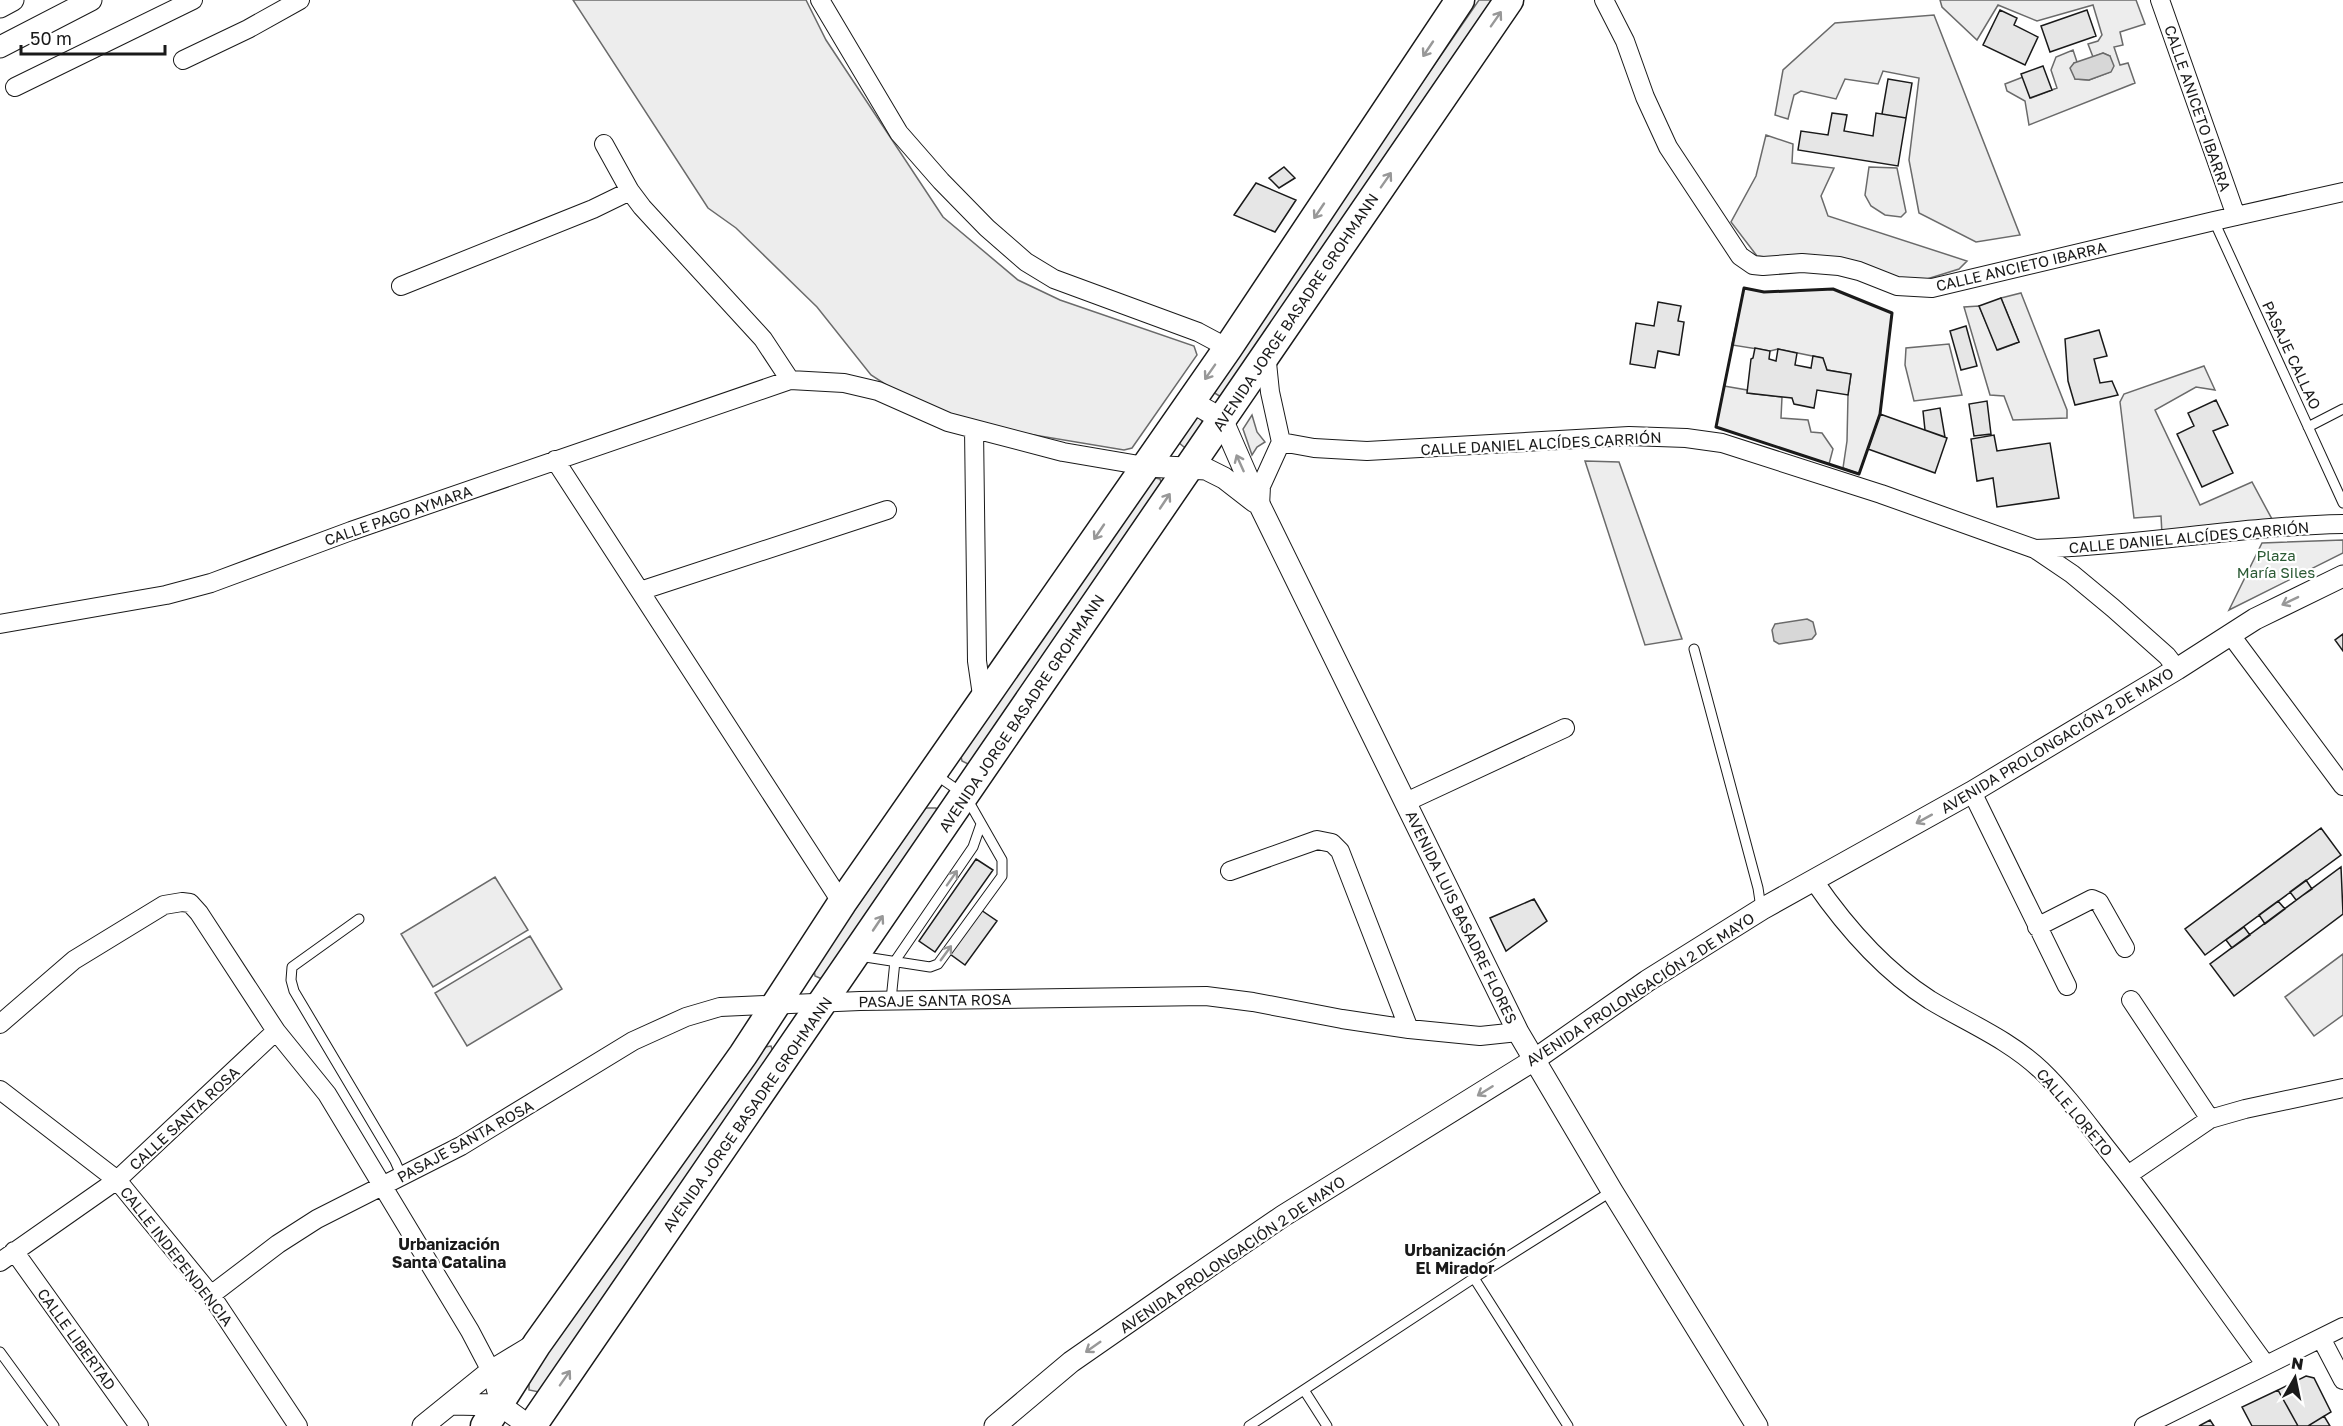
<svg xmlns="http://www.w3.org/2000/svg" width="2343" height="1426" font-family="'Golos Text',sans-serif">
<rect width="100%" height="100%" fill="#fff"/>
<!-- built -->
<path fill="#ededed" stroke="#6a6a6a" stroke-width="1.5" d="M 573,0 L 806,0 L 826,40 L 943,217 L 1018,280 L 1060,300 L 1194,346 L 1197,355 L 1132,448 L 1124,450 L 986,427 L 905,397 L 871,375 L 817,307 L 736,228 L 708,208 Z
M 1479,0 L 1498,0 L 1221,397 L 1213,392 L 1214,385 Z
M 1940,0 L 2136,0 L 2145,24 L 2120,32 L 2123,45 L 2114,47 L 2120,65 L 2128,63 L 2135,83 L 2029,125 L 2025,101 L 2007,91 L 2005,84 L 2023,77 L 2031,98 L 2057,88 L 2051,70 L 2056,57 L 2073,50 L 2077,62 L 2074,63 L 2075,79 L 2089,80 L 2110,72 L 2110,56 L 2103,53 L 2093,57 L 2088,44 L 2098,41 L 2102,35 L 2093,5 L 2037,21 L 1998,5 L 1977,40 L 1942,7 Z
M 1934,15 L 2020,235 L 1976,242 L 1919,213 L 1909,160 L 1919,78 L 1883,71 L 1878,84 L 1845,79 L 1836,99 L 1801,91 L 1794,95 L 1788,119 L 1775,115 L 1783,70 L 1835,23 Z
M 1766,135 L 1793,144 L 1792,163 L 1834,168 L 1821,196 L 1828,216 L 1967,261 L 1959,269 L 1911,284 L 1775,258 L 1757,256 L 1731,222 L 1756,176 Z
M 1869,167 L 1897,168 L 1906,212 L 1901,217 L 1885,215 L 1871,206 L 1865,195 Z
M 1744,288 L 1764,292 L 1833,289 L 1892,313 L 1880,414 L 1859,474 L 1843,468 L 1847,441 L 1848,395 L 1851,374 L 1827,370 L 1822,358 L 1778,349 L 1770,351 L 1732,345 Z
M 2021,293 L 2067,410 L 2067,418 L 2013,420 L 2004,396 L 1990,395 L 1964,307 L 1979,306 L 1998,350 L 2019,342 L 2001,298 Z
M 1949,344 L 1962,395 L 1914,401 L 1905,365 L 1906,348 Z
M 2204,366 L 2215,390 L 2196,387 L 2155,410 L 2200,505 L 2252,482 L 2273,521 L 2162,534 L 2161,516 L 2134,518 L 2120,402 L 2124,394 Z
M 1724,386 L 1747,390 L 1748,393 L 1782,397 L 1781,418 L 1808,420 L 1811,432 L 1822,433 L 1833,449 L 1829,464 L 1716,427 Z
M 1252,415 L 1257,432 L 1265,442 L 1257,447 L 1252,455 L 1243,429 Z
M 1198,417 L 1202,421 L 1202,430 L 1192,447 L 1184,447 L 1178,442 L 1189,418 Z
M 1585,461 L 1619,462 L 1682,639 L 1645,645 Z
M 1151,477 L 1160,479 L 1163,488 L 978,760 L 968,764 L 962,761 L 960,752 Z
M 2343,540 L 2343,553 L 2229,610 L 2262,543 Z
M 925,808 L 936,808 L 939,817 L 822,979 L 815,976 L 814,969 Z
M 495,877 L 528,930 L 433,987 L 401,934 Z
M 530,936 L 562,989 L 467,1046 L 435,993 Z
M 2343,954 L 2343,1015 L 2314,1036 L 2285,997 Z
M 771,1046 L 774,1055 L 539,1392 L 529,1390 L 529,1378 L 758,1048 Z"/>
<!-- water -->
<path fill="#d7d7d7" stroke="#6a6a6a" stroke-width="1.5" d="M 2103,53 L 2110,56 L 2114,66 L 2111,72 L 2089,80 L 2075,79 L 2070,68 L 2074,63 Z
M 1807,619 L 1813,622 L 1816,634 L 1812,639 L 1779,644 L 1774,641 L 1772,630 L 1775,624 Z"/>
<!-- building -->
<path fill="#e6e6e6" stroke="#1a1a1a" stroke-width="1.5" d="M 2000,10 L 2017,18 L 2014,25 L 2038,37 L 2025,65 L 1983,45 Z
M 2087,10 L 2096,36 L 2050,52 L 2041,26 Z
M 2043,66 L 2052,90 L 2030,98 L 2021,74 Z
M 1888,79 L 1912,83 L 1906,118 L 1882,114 Z
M 1832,113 L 1847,115 L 1844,131 L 1873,136 L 1876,113 L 1906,118 L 1898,166 L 1798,150 L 1801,131 L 1828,135 Z
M 1284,167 L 1295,178 L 1279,188 L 1269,178 Z
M 1256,183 L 1296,200 L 1275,232 L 1234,215 Z
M 2001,298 L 2019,342 L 1997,350 L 1979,306 Z
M 1658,302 L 1681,306 L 1678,321 L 1684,322 L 1679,355 L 1658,351 L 1655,368 L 1630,364 L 1636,323 L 1654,326 Z
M 1966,326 L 1977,366 L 1961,370 L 1950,331 Z
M 2099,330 L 2107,356 L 2094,359 L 2100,383 L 2112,381 L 2118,395 L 2075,405 L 2068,381 L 2065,339 Z
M 1755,348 L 1770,351 L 1769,359 L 1776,361 L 1778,349 L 1797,353 L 1795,365 L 1811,368 L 1813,356 L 1823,358 L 1827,370 L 1851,374 L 1848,395 L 1817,390 L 1814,408 L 1794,404 L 1792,398 L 1747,393 L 1751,359 L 1753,358 Z
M 2216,400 L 2228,425 L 2213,431 L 2233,473 L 2202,487 L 2177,434 L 2194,426 L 2188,413 Z
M 1987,401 L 1991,434 L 1974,436 L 1969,404 Z
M 1940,408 L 1945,437 L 1925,430 L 1923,411 Z
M 1880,414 L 1947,438 L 1935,473 L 1868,449 Z
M 1994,435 L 1997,451 L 2050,443 L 2059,498 L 1997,507 L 1993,478 L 1977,481 L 1971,439 Z
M 2343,634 L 2343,651 L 2335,640 Z
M 2321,828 L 2341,855 L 2205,955 L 2185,929 Z
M 976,859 L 993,870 L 935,952 L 919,941 Z
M 2341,867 L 2343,914 L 2234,996 L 2210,964 Z
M 2306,880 L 2312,889 L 2296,900 L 2290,892 Z
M 1534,899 L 1547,921 L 1506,951 L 1490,918 Z
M 2278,901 L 2285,909 L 2265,924 L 2259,915 Z
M 981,910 L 997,921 L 965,965 L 950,954 Z
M 2244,927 L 2250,935 L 2232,948 L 2226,940 Z
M 2306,1376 L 2314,1378 L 2331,1412 L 2308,1426 L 2298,1426 L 2278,1390 Z
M 2278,1390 L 2298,1426 L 2252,1426 L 2242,1407 Z
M 2324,1416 L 2330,1426 L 2308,1426 Z
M 2210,1420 L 2214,1426 L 2199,1426 Z"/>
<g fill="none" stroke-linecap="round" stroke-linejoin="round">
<defs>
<path id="service" d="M 2214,221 L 2343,503
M 2308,427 L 2343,409
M 1694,649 L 1758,888 L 1761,908
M 359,919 L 292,967 L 291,980 L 294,991 L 395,1161 L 402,1177
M 859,956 L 930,967 L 938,964 L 1002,876 L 1002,860 L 965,795 L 936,775
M 891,1000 L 895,961 L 973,847 L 981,824
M 1474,1278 L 1568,1426
M 0,1352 L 54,1426
M 1304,1390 L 1327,1426
M 1249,1426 L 1474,1278 L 1612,1191"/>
<path id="minor" d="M 820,0 L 899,133 L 941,181 L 987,228 L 1026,262 L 1054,279 L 1198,332 L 1228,348
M 1604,0 L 1625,41 L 1645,97 L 1668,147 L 1740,256 L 1753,265 L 1763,266 L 1802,263 L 1839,266 L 1859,271 L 1897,286 L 1932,288 L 2214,221 L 2343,192
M 2160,0 L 2236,216
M 183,60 L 248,29 L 300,0
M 15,87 L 193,0
M 604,144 L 630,191 L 642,207 L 763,339 L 790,380
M 401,286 L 593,209 L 630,191
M 974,429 L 977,661 L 983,702
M 1281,442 L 1314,448 L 1367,451 L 1629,436 L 1686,438 L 1722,443 L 1881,494 L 2035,549 L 2072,574 L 2113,608 L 2167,656 L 2177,669
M 555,460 L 842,903
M 1260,506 L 1261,486 L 1281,442 L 1270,392 L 1266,353
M 2035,549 C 2138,546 2240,526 2343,524
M 640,591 L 887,510
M 0,624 L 166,595 L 211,583 L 351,531 L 790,380 L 844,383 L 878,391 L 948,422 L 1063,452 L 1145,466
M 2230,634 L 2343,786
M 1972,792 L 2067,986
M 1406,802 L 1565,728
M 1230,871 L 1317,840 L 1332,843 L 1340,851 L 1409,1029
M 1814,881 C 1845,926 1883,970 1930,1000 C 1968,1023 2008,1039 2041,1070 C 2066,1094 2086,1122 2108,1150 C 2163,1219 2213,1293 2266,1365
M 2037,927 L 2092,899 L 2099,902 L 2125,948
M 2131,1000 L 2210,1119
M 0,1024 L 74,960 L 164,905 L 182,902 L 190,903 L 199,913 L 276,1031 L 327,1094 L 470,1331 L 491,1371 L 500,1405
M 0,1090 L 117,1180 L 211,1295 L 298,1426
M 2128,1175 L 2210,1119 L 2245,1109 L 2343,1088
M 14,1251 L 139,1426
M 0,1262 L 117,1180 L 276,1031
M 211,1295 L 278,1244 L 317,1219 L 461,1146 L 633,1041 L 686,1017 L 720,1007 L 860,1001 L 1206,996 L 1253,1002 L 1342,1019 L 1409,1029 L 1480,1036 L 1518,1032
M 2321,1338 L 2343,1380
M 2144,1426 L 2343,1327"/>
<path id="tertiary" d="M 0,7 L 13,0
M 0,47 L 91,0
M 1190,401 L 1222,419 L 1260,506 L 1518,1032 L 1612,1191 L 1757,1426
M 1145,466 L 1206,469 L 1224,478 L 1255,502
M 451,1404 L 500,1405 L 529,1426
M 423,1426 L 491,1371 L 534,1345
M 995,1426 L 1071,1362 L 1176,1289 L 1283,1216 L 1534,1060 L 1647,981 L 1762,909 L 1972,792 L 2177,669 L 2255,619 L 2343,576"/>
<path id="trunk" d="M 485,1426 L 537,1344 L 743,1055 L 842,903 L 1228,348 L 1460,0
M 532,1426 L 1509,0"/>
</defs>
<!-- service casing -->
<use href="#service" stroke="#1a1a1a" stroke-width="11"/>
<!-- minor casing -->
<use href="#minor" stroke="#1a1a1a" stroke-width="20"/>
<!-- tertiary casing -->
<use href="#tertiary" stroke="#1a1a1a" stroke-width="23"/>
<!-- trunk casing -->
<use href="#trunk" stroke="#1a1a1a" stroke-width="31"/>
<!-- service -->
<use href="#service" stroke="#fff" stroke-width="9"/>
<!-- minor -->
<use href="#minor" stroke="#fff" stroke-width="18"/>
<!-- tertiary -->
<use href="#tertiary" stroke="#fff" stroke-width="21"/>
<!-- trunk -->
<use href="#trunk" stroke="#fff" stroke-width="28"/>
<!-- wall -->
<path stroke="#1a1a1a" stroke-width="3" d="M 1744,288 L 1764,292 L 1833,289 L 1892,313 L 1880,414 L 1859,474 L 1716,427 Z"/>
</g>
<!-- one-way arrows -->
<defs><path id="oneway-shaft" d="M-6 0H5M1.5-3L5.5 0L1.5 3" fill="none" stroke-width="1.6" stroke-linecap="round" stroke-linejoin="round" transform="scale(1.5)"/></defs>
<g stroke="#989898">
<use href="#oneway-shaft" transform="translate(1496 19) rotate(-55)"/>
<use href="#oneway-shaft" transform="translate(1428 49) rotate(124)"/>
<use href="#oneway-shaft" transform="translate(1386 180) rotate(-55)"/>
<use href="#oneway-shaft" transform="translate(1319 211) rotate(124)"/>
<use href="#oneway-shaft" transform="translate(1210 372) rotate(125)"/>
<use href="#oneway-shaft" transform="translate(1240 463) rotate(-114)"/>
<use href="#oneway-shaft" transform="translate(1165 501) rotate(-56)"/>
<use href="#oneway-shaft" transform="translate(1099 532) rotate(124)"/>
<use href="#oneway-shaft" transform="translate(2290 601) rotate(154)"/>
<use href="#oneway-shaft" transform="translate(1924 819) rotate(151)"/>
<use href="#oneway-shaft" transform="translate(952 878) rotate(-55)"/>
<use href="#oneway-shaft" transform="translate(878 923) rotate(-56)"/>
<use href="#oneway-shaft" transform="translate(946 953) rotate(-54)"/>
<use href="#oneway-shaft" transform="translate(1485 1091) rotate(148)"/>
<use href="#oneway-shaft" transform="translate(1093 1347) rotate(145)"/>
<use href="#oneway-shaft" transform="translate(565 1378) rotate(-55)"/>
</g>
<g text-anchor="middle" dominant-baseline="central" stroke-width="4.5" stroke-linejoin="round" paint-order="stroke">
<!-- street labels -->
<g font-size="15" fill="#1a1a1a" stroke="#fff">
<text transform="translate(2198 108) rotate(71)">CALLE ANICETO IBARRA</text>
<text transform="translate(2021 266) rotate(-13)">CALLE ANCIETO IBARRA</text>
<text transform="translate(1295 312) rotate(-56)">AVENIDA JORGE BASADRE GROHMANN</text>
<text transform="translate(2292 355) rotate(65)">PASAJE CALLAO</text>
<text transform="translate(1541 443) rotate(-3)">CALLE DANIEL ALCÍDES CARRIÓN</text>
<text transform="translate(398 515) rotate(-19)">CALLE PAGO AYMARA</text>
<text transform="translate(2189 537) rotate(-5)">CALLE DANIEL ALCÍDES CARRIÓN</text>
<text transform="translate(1021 713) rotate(-56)">AVENIDA JORGE BASADRE GROHMANN</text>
<text transform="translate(2057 740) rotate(-31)">AVENIDA PROLONGACIÓN 2 DE MAYO</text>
<text transform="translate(1462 917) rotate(64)">AVENIDA LUIS BASADRE FLORES</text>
<text transform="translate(1640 989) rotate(-33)">AVENIDA PROLONGACIÓN 2 DE MAYO</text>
<text transform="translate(935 1000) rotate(-1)">PASAJE SANTA ROSA</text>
<text transform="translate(2075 1112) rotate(50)">CALLE LORETO</text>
<text transform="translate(747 1114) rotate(-55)">AVENIDA JORGE BASADRE GROHMANN</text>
<text transform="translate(184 1118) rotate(-43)">CALLE SANTA ROSA</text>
<text transform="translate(465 1141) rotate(-29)">PASAJE SANTA ROSA</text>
<text transform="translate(1232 1254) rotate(-34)">AVENIDA PROLONGACIÓN 2 DE MAYO</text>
<text transform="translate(177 1256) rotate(52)">CALLE INDEPENDENCIA</text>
<text transform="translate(77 1339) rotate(54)">CALLE LIBERTAD</text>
</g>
<!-- park labels -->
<g font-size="15" fill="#2b5a34" stroke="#fff">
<text x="2276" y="555">Plaza<tspan x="2276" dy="17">María Siles</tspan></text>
</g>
<!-- neighbourhood labels -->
<g font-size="16" font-weight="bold" fill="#1a1a1a" stroke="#fff">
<text x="449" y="1244">Urbanización<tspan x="449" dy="18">Santa Catalina</tspan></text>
<text x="1455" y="1250">Urbanización<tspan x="1455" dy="18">El Mirador</tspan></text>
</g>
</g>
<!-- north arrow -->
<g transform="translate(2295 1378) rotate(9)" stroke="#ffffff" stroke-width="4.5" paint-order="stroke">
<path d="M0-4.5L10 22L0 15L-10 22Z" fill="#1a1a1a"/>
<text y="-9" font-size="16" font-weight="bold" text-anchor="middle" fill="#1a1a1a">N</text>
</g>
<!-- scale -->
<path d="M21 45v9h144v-9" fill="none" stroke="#1a1a1a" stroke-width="3"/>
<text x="30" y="45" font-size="18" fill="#1a1a1a" stroke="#ffffff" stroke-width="4.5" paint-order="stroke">50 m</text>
</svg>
